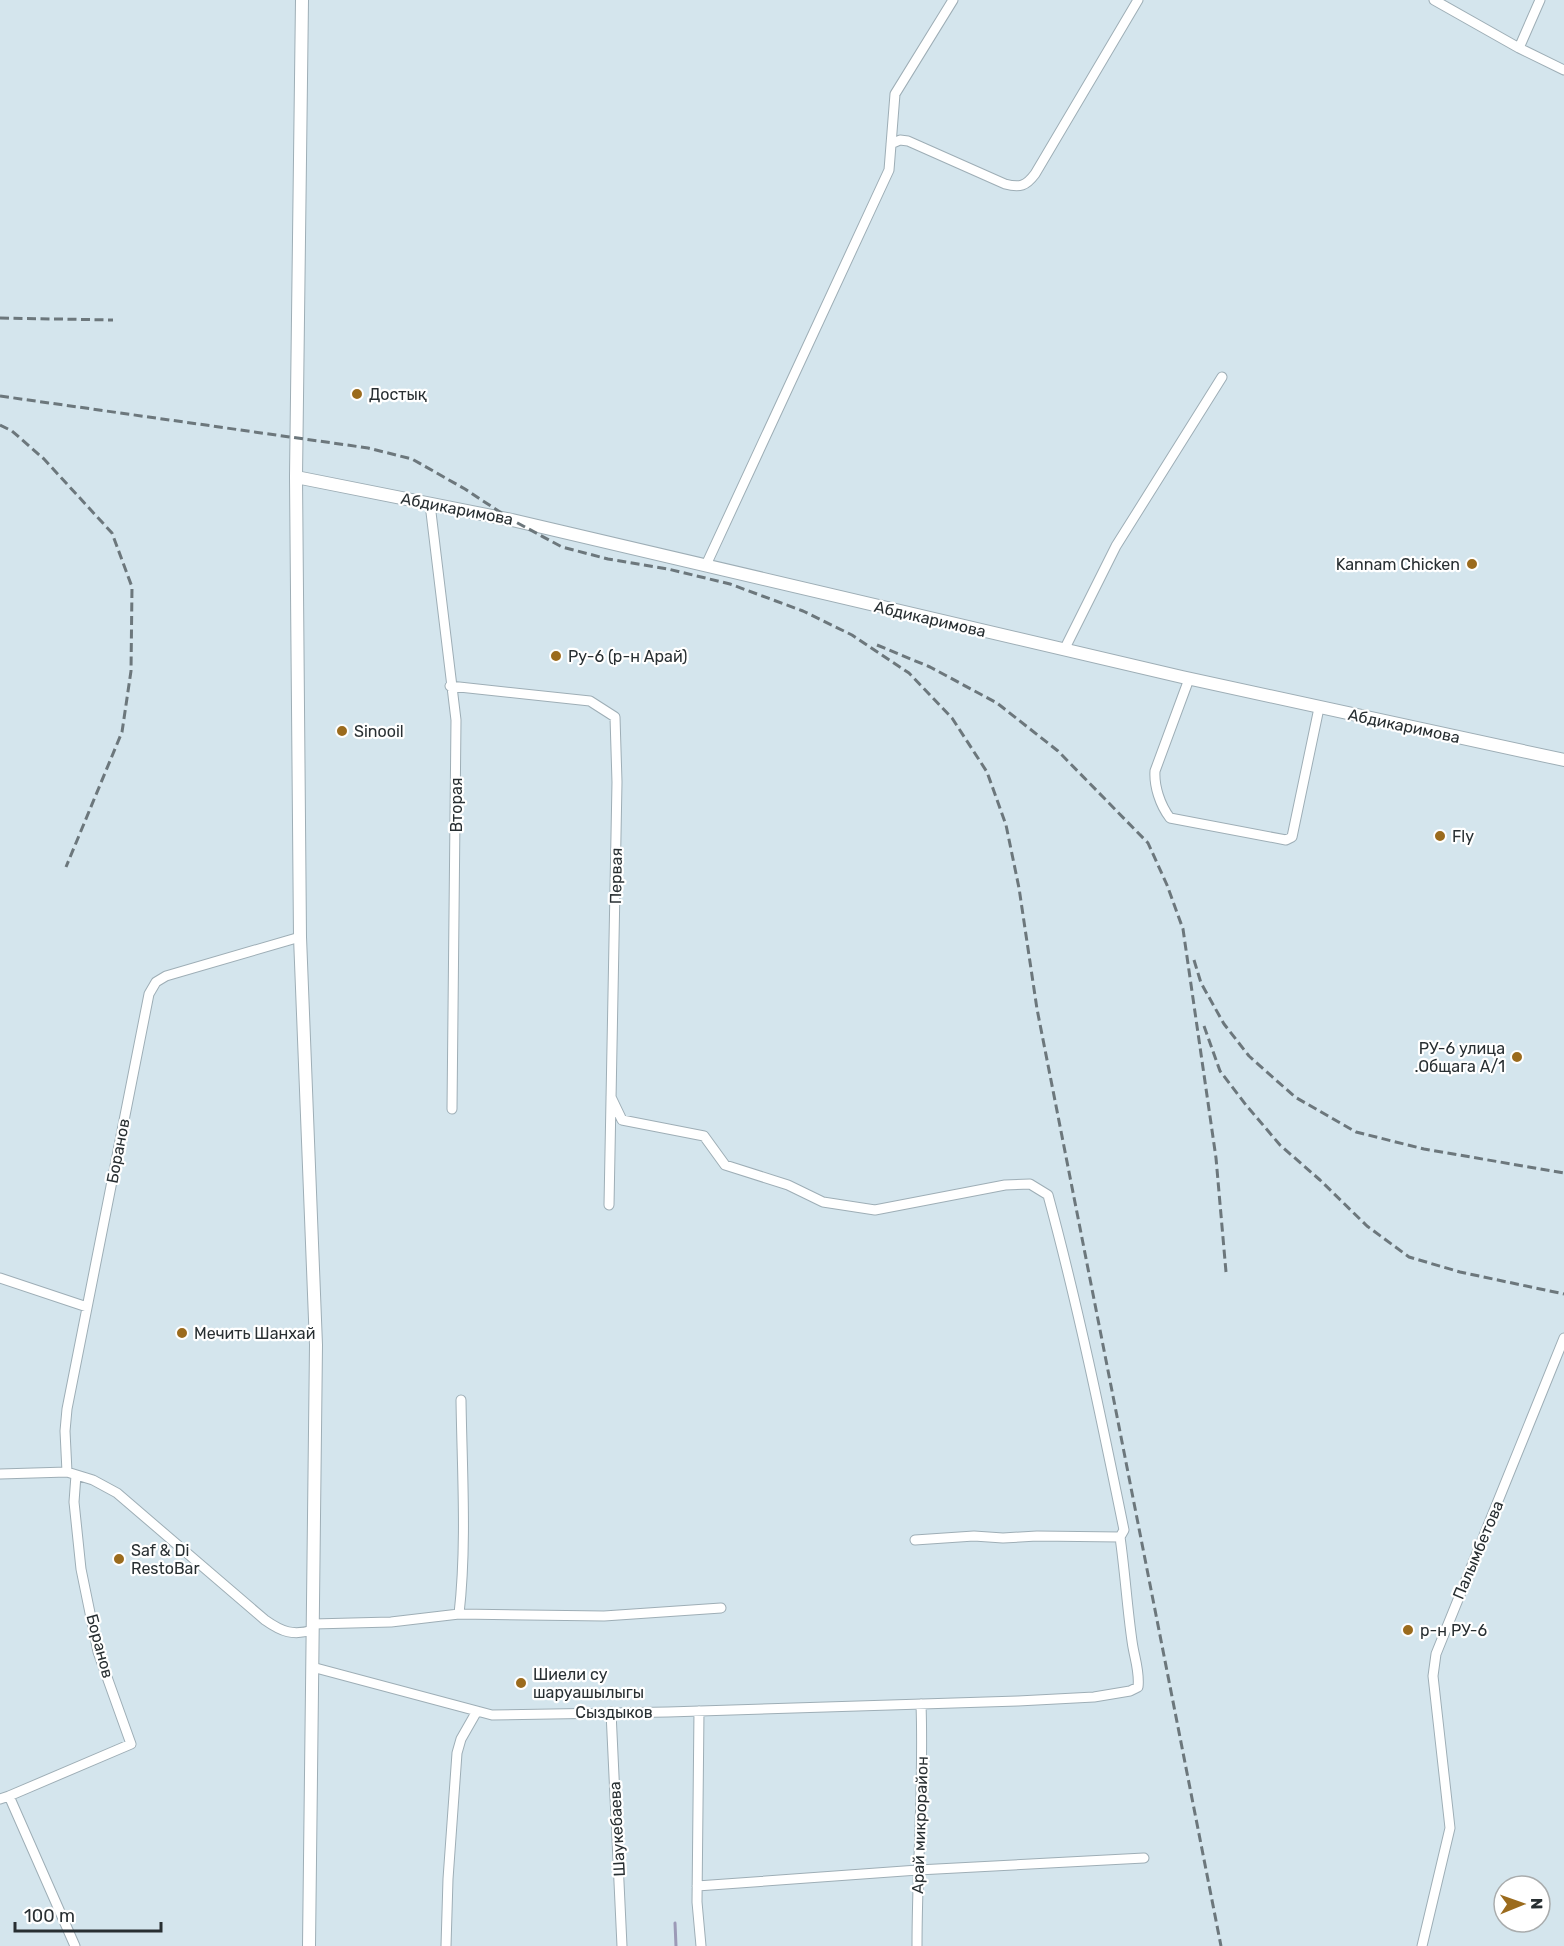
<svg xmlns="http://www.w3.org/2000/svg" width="1564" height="1946" font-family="Rubik,sans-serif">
<rect width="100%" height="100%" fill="#d4e5ed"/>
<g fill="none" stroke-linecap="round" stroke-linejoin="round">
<!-- stream -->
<path stroke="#9c9ab7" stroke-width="3" d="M 675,1923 L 676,1946"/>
<defs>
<path id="minor" d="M 1434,0 L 1519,48 L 1564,70
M 1519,48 L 1540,0
M 891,144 L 900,140 L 908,141 L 1005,184 C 1020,188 1026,186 1035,174 L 1138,0
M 430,504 L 456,720 L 452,1109
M 706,565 L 889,170 L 895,94 L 953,0
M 1064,650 L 1116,546 L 1222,377
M 1189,679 L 1155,771 C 1154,786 1160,805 1170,818 L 1286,840 L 1292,837 L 1319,708
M 450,686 L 590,701 L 615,717 L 617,782 L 609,1205
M 611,1097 L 622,1120 L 704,1136 L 725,1165 L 788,1185 L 823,1202 L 875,1210 L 1005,1185 L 1030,1184 L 1048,1195 C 1078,1306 1101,1417 1124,1530 L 1120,1537
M 0,1278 L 87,1307
M 67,1472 L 65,1431 L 67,1409 L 149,994 L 156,982 L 166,976 L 300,937
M 0,1474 L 67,1472 L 93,1480 L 117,1493 L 265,1620 C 282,1632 293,1636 313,1630
M 459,1614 L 604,1616 L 721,1608
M 313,1624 L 391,1622 L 459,1614 C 467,1544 462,1470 461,1400
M 312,1667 L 492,1715 L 668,1712 L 1018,1701 L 1094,1697 L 1130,1691 L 1138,1687 C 1140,1671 1134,1657 1132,1641 C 1127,1606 1125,1572 1120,1537 L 1037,1536 L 1003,1538 L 974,1536 L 915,1540
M 699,1711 L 697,1902 L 701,1946
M 611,1712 L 622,1946
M 9,1796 L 131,1744 L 98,1652 L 81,1569 L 74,1502 L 76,1475
M 0,1799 L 9,1796 L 75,1946
M 697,1886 L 918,1870 L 1144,1858
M 446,1946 L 448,1879 L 457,1753 L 461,1739 L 477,1711
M 917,1946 C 917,1865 924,1785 921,1704
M 1422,1946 L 1450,1828 L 1433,1676 L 1436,1654 L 1564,1338"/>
<path id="major" d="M 302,0 L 296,477 L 300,937 L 316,1345 L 309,1946
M 296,477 L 512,520 L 1182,677 L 1564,760"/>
</defs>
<!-- minor casing -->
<use href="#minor" stroke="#9eaeb6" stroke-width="11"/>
<!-- major casing -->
<use href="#major" stroke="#9eaeb6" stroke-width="14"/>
<!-- minor -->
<use href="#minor" stroke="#fff" stroke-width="9"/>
<!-- major -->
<use href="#major" stroke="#fff" stroke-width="12"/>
<!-- rail -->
<path stroke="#6c777c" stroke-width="3" stroke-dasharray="9 4.5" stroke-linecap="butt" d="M 0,318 L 113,320
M 0,396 L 368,448 L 412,459 L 465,489 L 512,520 L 562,547 L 608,559 L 668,569 L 730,584 L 803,611 L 852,635 L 909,673 L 952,718 L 987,772 L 1006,825 L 1019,888 L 1037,1009 L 1221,1946
M 0,425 L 12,431 L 44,459 L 112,533 L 132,587 L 131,671 L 122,732 L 66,867
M 877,645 L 930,667 L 997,703 L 1058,751 L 1148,843 L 1167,885 L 1183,929 L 1216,1158 L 1226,1272
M 1194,960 L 1201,983 L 1224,1024 L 1249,1056 L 1295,1097 L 1356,1132 L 1424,1149 L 1564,1173
M 1204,1026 L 1220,1071 L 1246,1105 L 1280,1145 L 1320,1180 L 1367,1226 L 1409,1257 L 1460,1272 L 1564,1294"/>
</g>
<!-- markers -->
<g fill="#9b6b1d" stroke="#fff" stroke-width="2">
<circle cx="357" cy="394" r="6"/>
<circle cx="1472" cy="564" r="6"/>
<circle cx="556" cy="656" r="6"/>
<circle cx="342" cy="731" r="6"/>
<circle cx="1440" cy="836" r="6"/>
<circle cx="1517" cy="1057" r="6"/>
<circle cx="182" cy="1333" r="6"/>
<circle cx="119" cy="1559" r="6"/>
<circle cx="1408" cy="1630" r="6"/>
<circle cx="521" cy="1683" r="6"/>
</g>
<g text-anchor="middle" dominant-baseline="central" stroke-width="4.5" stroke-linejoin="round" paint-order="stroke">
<!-- poi labels -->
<g font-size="16" fill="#282f32" stroke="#fff" text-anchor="start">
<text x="369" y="394">Достық</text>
<text x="1460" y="564" text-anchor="end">Kannam Chicken</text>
<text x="568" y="656">Ру-6 (р-н Арай)</text>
<text x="354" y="731">Sinooil</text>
<text x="1452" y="836">Fly</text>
<text x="1505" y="1048" text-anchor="end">РУ-6 улица<tspan x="1505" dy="18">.Общага А/1</tspan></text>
<text x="194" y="1333">Мечить Шанхай</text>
<text x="131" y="1550">Saf &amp; Di<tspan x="131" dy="18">RestoBar</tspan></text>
<text x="1420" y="1630">р-н РУ-6</text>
<text x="533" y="1674">Шиели су<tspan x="533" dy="18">шаруашылыгы</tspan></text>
</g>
<!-- street labels -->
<g font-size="16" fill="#282f32" stroke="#fff">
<text transform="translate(457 509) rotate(11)">Абдикаримова</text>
<text transform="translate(930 619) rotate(13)">Абдикаримова</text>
<text transform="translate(1404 726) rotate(12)">Абдикаримова</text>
<text transform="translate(456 805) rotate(-90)">Вторая</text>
<text transform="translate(616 876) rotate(-89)">Первая</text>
<text transform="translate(118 1151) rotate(-79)">Боранов</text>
<text transform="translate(1478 1550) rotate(-67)">Палымбетова</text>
<text transform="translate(100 1646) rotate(75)">Боранов</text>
<text x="614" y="1712">Сыздыков</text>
<text transform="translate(920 1825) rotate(-88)">Арай микрорайон</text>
<text transform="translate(617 1829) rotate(-93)">Шаукебаева</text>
</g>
</g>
<!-- north arrow -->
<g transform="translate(1522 1904) rotate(89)"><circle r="28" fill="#ffffff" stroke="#a9acad" stroke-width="1.5"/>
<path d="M0-4.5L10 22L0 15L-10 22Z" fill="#9b6b1d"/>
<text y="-9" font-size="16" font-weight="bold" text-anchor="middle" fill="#282f32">N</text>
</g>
<!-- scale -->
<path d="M15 1922v9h146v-9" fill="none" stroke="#282f32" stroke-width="3"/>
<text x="24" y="1922" font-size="18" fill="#282f32" stroke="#ffffff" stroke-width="4.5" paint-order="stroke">100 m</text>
</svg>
